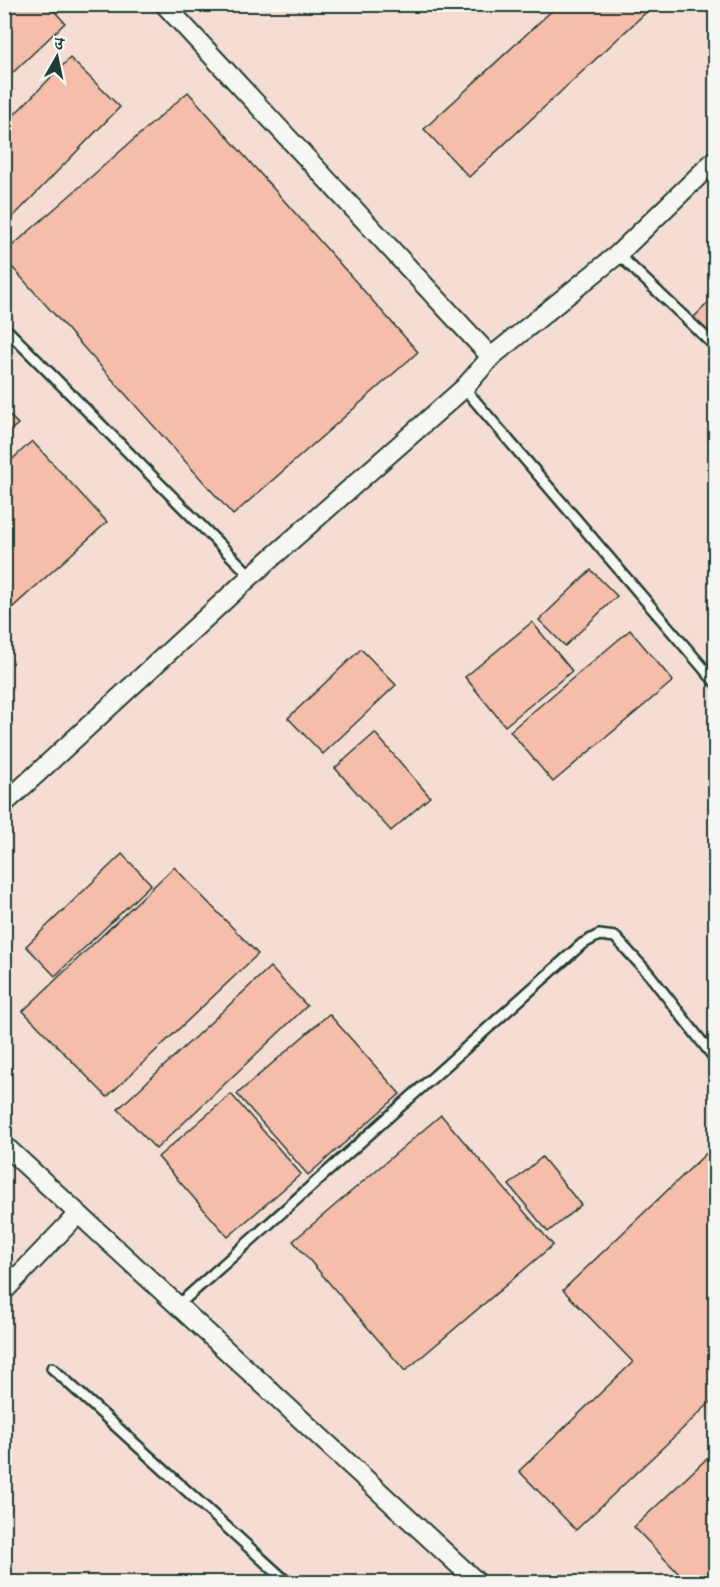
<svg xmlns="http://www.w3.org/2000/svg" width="720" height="1587" font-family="Dekko,'Playpen Sans Deva',sans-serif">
<rect width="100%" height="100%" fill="#f6ebe4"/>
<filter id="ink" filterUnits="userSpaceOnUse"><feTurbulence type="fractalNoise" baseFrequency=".0167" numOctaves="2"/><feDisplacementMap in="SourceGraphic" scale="12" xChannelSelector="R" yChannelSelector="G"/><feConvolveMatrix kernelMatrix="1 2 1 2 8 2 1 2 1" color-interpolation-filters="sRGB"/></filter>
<g filter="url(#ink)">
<!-- built -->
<path fill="#f6ddd3" d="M 5,5 L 715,5 L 715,1582 L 5,1582 Z"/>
<!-- building -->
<path fill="#f5bdaa" stroke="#1f3d34" stroke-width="1.5" d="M 4,4 L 48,4 L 65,23 L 4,81 Z
M 559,4 L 655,4 L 469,177 L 424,129 Z
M 70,58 L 120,107 L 9,221 L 4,216 L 4,125 Z
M 188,92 L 418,352 L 233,515 L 4,258 L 4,253 Z
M 716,295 L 716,341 L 691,320 Z
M 4,410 L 18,424 L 4,436 Z
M 32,441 L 107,522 L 4,615 L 4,467 Z
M 591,570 L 617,596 L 565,646 L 539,620 Z
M 532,622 L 572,671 L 505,726 L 465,677 Z
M 630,630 L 673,681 L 553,782 L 510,731 Z
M 361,649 L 396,685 L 323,754 L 288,718 Z
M 375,733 L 430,797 L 391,831 L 335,768 Z
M 122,854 L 151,884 L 55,976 L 26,946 Z
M 174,867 L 258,954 L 107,1097 L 23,1011 Z
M 270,967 L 307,1006 L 156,1149 L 118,1109 Z
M 329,1014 L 400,1094 L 308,1175 L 237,1094 Z
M 231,1094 L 301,1174 L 228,1237 L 158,1157 Z
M 441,1115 L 553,1245 L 405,1371 L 293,1241 Z
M 716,1144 L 716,1397 L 576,1530 L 519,1471 L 633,1362 L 563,1290 Z
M 542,1157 L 581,1205 L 548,1232 L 509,1185 Z
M 716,1450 L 716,1582 L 677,1582 L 682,1577 L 634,1527 Z"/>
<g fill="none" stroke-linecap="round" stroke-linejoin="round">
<defs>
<path id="service" d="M 618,254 L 716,347
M 4,327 L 251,576
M 464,388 L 716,683
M 177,1306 L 582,944 L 599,935 L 615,937 L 649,974 L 716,1060
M 52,1368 L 287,1582"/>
<path id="minor" d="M 164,4 L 491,357
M 4,804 L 251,576 L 464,388 L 491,357 L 618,254 L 716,159
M 4,1145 L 477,1582
M 4,1291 L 78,1214"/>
</defs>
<!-- service casing -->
<use href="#service" stroke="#1f3d34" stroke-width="14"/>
<!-- minor casing -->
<use href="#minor" stroke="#1f3d34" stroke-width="22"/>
<!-- service -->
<use href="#service" stroke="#f6f6f2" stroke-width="9"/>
<!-- minor -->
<use href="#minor" stroke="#f6f6f2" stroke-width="18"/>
</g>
</g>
<!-- margin -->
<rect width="720" height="1587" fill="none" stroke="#f6f6f2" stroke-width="24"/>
<rect x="12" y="12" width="696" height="1563" fill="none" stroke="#1f3d34" stroke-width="2" filter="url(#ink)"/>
<!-- north arrow -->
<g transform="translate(57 57) rotate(9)" stroke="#f6f6f2" stroke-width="4.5" paint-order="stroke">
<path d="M0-4.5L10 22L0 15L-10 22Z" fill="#1f3d34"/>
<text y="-9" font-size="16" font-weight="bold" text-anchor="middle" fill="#1f3d34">उ</text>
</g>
</svg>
